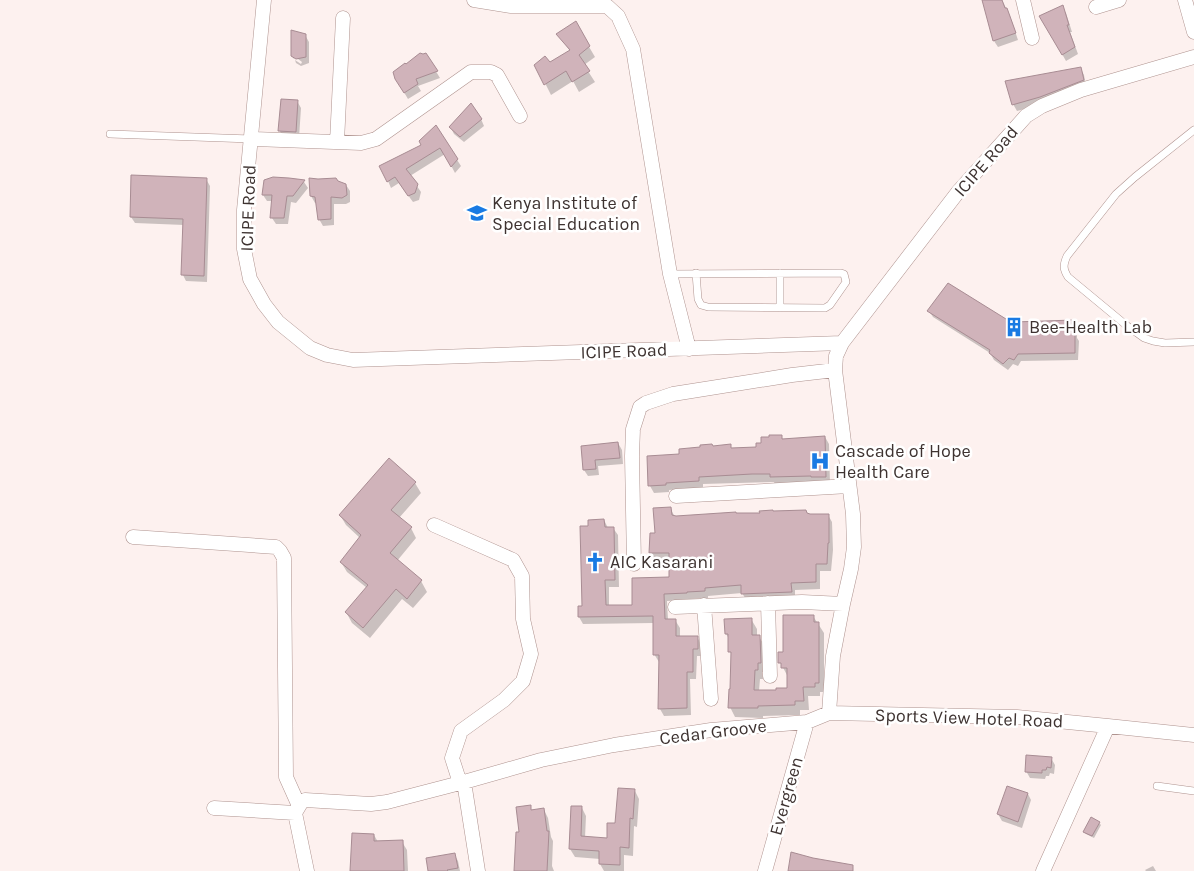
<svg xmlns="http://www.w3.org/2000/svg" width="1194" height="871" font-family="Karla,sans-serif">
<rect width="100%" height="100%" fill="#fdf1ef"/>
<!-- shadow -->
<path fill="#0003" d="M 983,0 L 1002,0 L 1010,16 L 1018,40 L 998,47 L 994,41 Z
M 1062,7 L 1066,13 L 1072,32 L 1070,32 L 1078,54 L 1066,61 L 1041,17 Z
M 575,23 L 595,57 L 584,65 L 595,82 L 579,92 L 573,81 L 551,95 L 536,65 L 550,64 L 570,51 L 558,34 Z
M 305,35 L 309,42 L 309,63 L 301,66 L 296,63 L 295,60 L 301,64 L 302,62 L 294,56 L 294,59 L 292,56 Z
M 426,55 L 440,78 L 418,86 L 421,91 L 408,99 L 396,79 Z
M 1081,69 L 1084,75 L 1086,87 L 1044,104 L 1017,111 L 1013,104 Z
M 297,101 L 301,108 L 299,138 L 283,138 L 280,131 Z
M 481,119 L 484,126 L 464,142 L 454,134 L 451,128 Z
M 436,127 L 461,166 L 455,173 L 445,154 L 410,176 L 421,192 L 419,200 L 413,202 L 399,183 L 391,188 L 388,181 L 422,146 Z
M 206,179 L 210,186 L 207,282 L 186,281 L 183,275 L 184,225 L 135,223 L 131,217 Z
M 288,179 L 304,182 L 308,188 L 296,203 L 291,202 L 288,224 L 276,224 L 272,218 L 273,201 L 267,201 L 263,195 Z
M 337,183 L 346,185 L 350,191 L 350,202 L 346,204 L 334,204 L 334,225 L 323,226 L 319,219 L 317,203 L 315,203 L 311,196 Z
M 929,311 L 1014,323 L 1073,321 L 1077,328 L 1077,338 L 1079,341 L 1078,360 L 1021,361 L 1018,366 L 1013,364 L 1008,370 L 994,360 L 990,353 L 933,317 Z
M 781,436 L 783,440 L 825,437 L 829,444 L 830,484 L 775,485 L 774,482 L 703,484 L 703,488 L 669,490 L 669,492 L 654,493 L 650,486 L 681,455 L 713,447 L 730,446 L 732,450 L 757,448 L 762,444 Z
M 618,443 L 622,450 L 623,464 L 598,466 L 599,475 L 588,476 L 584,470 L 582,447 Z
M 415,483 L 421,493 L 399,518 L 411,528 L 416,538 L 397,561 L 421,581 L 427,592 L 413,608 L 402,599 L 370,638 L 352,623 L 346,612 L 367,588 L 347,572 L 341,562 L 360,538 L 346,525 L 340,515 Z
M 670,508 L 675,517 L 828,515 L 832,522 L 833,550 L 831,571 L 820,571 L 820,589 L 795,590 L 795,599 L 747,601 L 742,593 L 708,596 L 708,598 L 690,599 L 690,600 L 667,601 L 668,620 L 675,620 L 680,628 L 680,637 L 697,637 L 701,644 L 702,656 L 697,656 L 696,679 L 690,679 L 691,715 L 664,716 L 660,709 L 660,662 L 659,662 L 654,654 L 654,623 L 583,624 L 579,617 L 579,607 L 583,607 L 589,528 L 604,520 L 608,528 L 613,528 L 618,535 L 619,587 L 609,587 L 609,607 L 634,606 L 671,578 L 670,560 L 655,560 L 651,552 L 657,535 Z
M 813,616 L 824,633 L 824,692 L 820,692 L 820,696 L 808,696 L 809,710 L 800,710 L 800,715 L 763,716 L 763,718 L 735,717 L 730,707 L 732,690 L 732,656 L 730,651 L 730,640 L 726,634 L 751,619 L 757,629 L 757,637 L 759,637 L 765,646 L 766,672 L 762,672 L 763,679 L 760,679 L 759,691 L 788,690 L 788,677 L 780,662 L 785,653 Z
M 1051,758 L 1055,765 L 1054,774 L 1050,773 L 1049,776 L 1046,776 L 1045,779 L 1030,778 L 1026,771 Z
M 635,791 L 639,799 L 637,827 L 634,826 L 633,856 L 624,855 L 624,871 L 604,871 L 600,864 L 600,859 L 575,857 L 570,849 L 582,808 L 586,816 L 585,838 L 608,839 Z
M 1028,794 L 1031,800 L 1022,828 L 1002,821 L 998,814 Z
M 530,807 L 532,811 L 544,810 L 548,818 L 551,837 L 553,841 L 552,866 L 554,871 L 516,871 L 520,834 Z
M 1099,823 L 1101,825 L 1094,838 L 1086,834 L 1084,832 Z
M 374,835 L 378,842 L 402,842 L 407,850 L 408,871 L 351,871 Z
M 454,854 L 458,861 L 460,871 L 430,871 Z
M 1153,866 L 1156,871 L 1146,871 L 1145,870 Z"/>
<!-- building -->
<path fill="#d0b3ba" stroke="#a88c93" d="M 982,0 L 1002,0 L 1005,8 L 1007,8 L 1016,33 L 993,41 Z
M 1063,5 L 1069,25 L 1067,25 L 1075,47 L 1062,55 L 1039,16 Z
M 576,21 L 590,46 L 579,55 L 590,71 L 572,82 L 566,71 L 544,85 L 534,65 L 545,56 L 550,62 L 570,50 L 556,34 Z
M 291,30 L 306,34 L 306,57 L 296,59 L 291,56 Z
M 420,53 L 423,54 L 426,53 L 438,71 L 416,79 L 418,84 L 404,93 L 395,79 L 393,72 L 405,63 L 406,64 Z
M 1081,67 L 1084,80 L 1040,97 L 1012,105 L 1005,81 Z
M 281,99 L 298,100 L 296,132 L 278,131 Z
M 471,103 L 482,119 L 460,137 L 449,127 Z
M 436,125 L 458,159 L 451,167 L 440,148 L 406,169 L 418,184 L 415,193 L 408,196 L 395,177 L 387,182 L 379,166 L 421,145 L 419,141 Z
M 131,175 L 207,178 L 204,276 L 181,275 L 183,219 L 130,217 Z
M 273,177 L 289,178 L 305,180 L 293,196 L 287,196 L 284,218 L 270,218 L 272,195 L 262,195 L 264,180 Z
M 309,178 L 318,179 L 336,178 L 338,181 L 346,184 L 347,195 L 342,198 L 331,197 L 331,219 L 318,220 L 315,197 L 310,196 Z
M 948,283 L 1006,319 L 1013,318 L 1014,322 L 1074,320 L 1074,333 L 1075,333 L 1075,353 L 1018,354 L 1014,360 L 1009,358 L 1003,364 L 989,353 L 990,350 L 927,311 Z
M 769,435 L 782,435 L 782,439 L 825,436 L 826,477 L 811,477 L 811,476 L 770,477 L 770,474 L 752,474 L 699,477 L 699,481 L 666,483 L 666,485 L 648,486 L 647,456 L 679,454 L 679,449 L 700,447 L 700,445 L 712,444 L 713,446 L 731,444 L 731,448 L 756,447 L 756,443 L 761,443 L 761,437 L 769,437 Z
M 618,442 L 620,458 L 595,460 L 596,469 L 583,470 L 581,446 Z
M 389,458 L 416,482 L 391,510 L 412,527 L 390,553 L 422,580 L 407,599 L 396,589 L 363,628 L 345,612 L 368,585 L 340,562 L 361,535 L 339,515 Z
M 671,507 L 672,515 L 676,516 L 736,512 L 736,513 L 760,513 L 759,511 L 773,510 L 773,511 L 806,510 L 807,513 L 810,514 L 829,514 L 829,543 L 828,543 L 827,564 L 816,564 L 816,582 L 791,583 L 792,592 L 741,594 L 741,585 L 705,588 L 705,591 L 687,592 L 687,593 L 664,594 L 665,619 L 676,619 L 676,636 L 698,636 L 698,649 L 693,649 L 693,672 L 687,672 L 687,708 L 658,709 L 659,655 L 653,655 L 653,616 L 578,617 L 578,606 L 582,606 L 580,526 L 588,526 L 588,520 L 604,519 L 605,527 L 614,527 L 615,580 L 605,580 L 606,605 L 632,605 L 632,578 L 669,577 L 669,553 L 649,553 L 650,533 L 655,533 L 653,508 Z
M 783,615 L 814,615 L 814,622 L 819,622 L 819,683 L 815,683 L 815,687 L 803,687 L 804,701 L 795,701 L 795,705 L 758,706 L 758,708 L 728,708 L 729,689 L 730,689 L 731,652 L 728,652 L 728,634 L 725,634 L 724,619 L 752,618 L 752,635 L 760,635 L 761,663 L 758,663 L 758,670 L 755,670 L 754,690 L 776,690 L 776,688 L 787,688 L 787,668 L 781,668 L 781,663 L 778,663 L 778,652 L 783,652 Z
M 1026,755 L 1052,757 L 1051,768 L 1047,767 L 1046,770 L 1042,770 L 1042,773 L 1025,772 Z
M 1007,786 L 1028,793 L 1018,822 L 997,814 Z
M 618,788 L 635,789 L 633,819 L 630,818 L 629,848 L 620,847 L 620,865 L 599,864 L 599,851 L 569,849 L 571,806 L 582,806 L 581,836 L 607,838 L 607,823 L 615,823 Z
M 531,805 L 531,810 L 544,808 L 547,831 L 549,831 L 547,871 L 514,871 L 516,832 L 519,832 L 516,807 Z
M 1091,817 L 1100,822 L 1092,836 L 1083,832 Z
M 352,833 L 374,834 L 374,841 L 403,840 L 404,871 L 350,871 Z
M 791,852 L 813,858 L 853,865 L 853,871 L 788,871 Z
M 455,853 L 458,868 L 447,870 L 448,871 L 428,871 L 426,858 Z"/>
<g fill="none" stroke-linecap="round" stroke-linejoin="round">
<defs>
<path id="lane" d="M 1194,130 L 1135,177 L 1116,194 L 1067,256 C 1063,265 1063,269 1068,277 L 1126,325 L 1144,338 L 1153,341 L 1165,343 L 1194,342
M 110,134 L 251,139
M 780,273 L 780,308
M 670,274 L 841,273 L 844,274 L 846,282 L 830,305 L 825,308 L 708,307 L 701,305 L 698,299 L 696,273
M 1157,786 L 1194,791"/>
<path id="street" d="M 264,0 L 244,210 L 244,249 L 250,279 L 264,304 L 278,322 L 310,348 L 327,355 L 353,360 L 842,343 L 958,192 L 1026,116 L 1042,106 L 1081,90 L 1194,57
M 474,0 L 511,6 L 607,6 L 618,16 L 633,49 L 670,274 L 689,349
M 1023,0 L 1032,38
M 1185,0 L 1194,32
M 1096,7 L 1119,0
M 251,139 L 361,143 L 376,139 L 471,72 L 491,72 L 497,75 L 520,116
M 337,142 L 343,18
M 676,496 L 849,486
M 434,525 L 513,560 L 522,576 L 523,619 L 531,654 L 523,681 L 504,700 L 461,731 L 452,758 L 460,783
M 133,537 L 276,547 L 280,551 L 284,558 L 286,777 L 299,806
M 634,564 L 632,456 L 633,429 L 640,407 L 646,403 L 673,394 L 792,375 L 835,370
M 768,603 L 770,676
M 704,605 L 711,699
M 675,607 L 802,602 L 843,604
M 829,713 L 1017,717 L 1108,726
M 464,782 L 478,871
M 214,808 L 295,813
M 307,871 L 295,813 L 301,803 L 305,800 L 371,804 L 387,802 L 464,782 L 541,760 L 614,745 L 711,730 L 807,722 L 829,713 L 833,656 L 843,604 L 851,569 L 854,547 L 853,514 L 835,370 L 836,356 L 842,343
M 765,871 L 807,722
M 1043,871 L 1108,726 L 1194,735"/>
</defs>
<!-- lane casing -->
<use href="#lane" stroke="#af938f" stroke-width="8"/>
<!-- street casing -->
<use href="#street" stroke="#af938f" stroke-width="15"/>
<!-- lane -->
<use href="#lane" stroke="#fff" stroke-width="7"/>
<!-- street -->
<use href="#street" stroke="#fff" stroke-width="14"/>
</g>
<!-- icons -->
<defs>
<symbol id="school-bare" viewBox="-9 -9 18 18"><path d="M0-5L7-2L0 1L-7-2ZM-4 1L0 2.5L4 1V4Q0 6-4 4Z" fill="#197ae3" stroke="#fff" stroke-width="2.5" paint-order="stroke"/></symbol>
<symbol id="building-bare" viewBox="-9 -9 18 18"><path d="M-4-6H4V6H1V3H-1V6H-4ZM-2.5-4.3h1.7v1.8h-1.7ZM.8-4.3h1.7v1.8H.8ZM-2.5-1h1.7V.8h-1.7ZM.8-1h1.7V.8H.8Z" fill="#197ae3" stroke="#fff" stroke-width="2.5" paint-order="stroke"/></symbol>
<symbol id="hospital-bare" viewBox="-9 -9 18 18"><path d="M-5-5h3v3.5h4V-5h3V5h-3V1.5h-4V5h-3Z" fill="#197ae3" stroke="#fff" stroke-width="2.5" paint-order="stroke"/></symbol>
<symbol id="church-bare" viewBox="-9 -9 18 18"><path d="M-1.2-6h2.4v3.5h3.3v2.4h-3.3V6h-2.4V-.1h-3.3v-2.4h3.3Z" fill="#197ae3" stroke="#fff" stroke-width="2.5" paint-order="stroke"/></symbol>
</defs>
<g fill-rule="evenodd">
<use href="#school-bare" x="463" y="199" width="28" height="28"/>
<use href="#building-bare" x="1000" y="313" width="28" height="28"/>
<use href="#hospital-bare" x="806" y="447" width="28" height="28"/>
<use href="#church-bare" x="581" y="548" width="28" height="28"/>
</g>
<g text-anchor="middle" dominant-baseline="central" stroke-width="5" stroke-linejoin="round" paint-order="stroke">
<!-- street labels -->
<g font-size="18" fill="#3e3331" stroke="#fff">
<text transform="translate(986 161) rotate(-49)">ICIPE Road</text>
<text transform="translate(248 208) rotate(-88)">ICIPE Road</text>
<text transform="translate(624 351) rotate(-2)">ICIPE Road</text>
<text transform="translate(969 718) rotate(2)">Sports View Hotel Road</text>
<text transform="translate(713 732) rotate(-7)">Cedar Groove</text>
<text transform="translate(786 796) rotate(-74)">Evergreen</text>
</g>
<!-- poi labels -->
<g font-size="18" fill="#3e3331" stroke="#fff" text-anchor="start">
<text x="492" y="203">Kenya Institute of<tspan x="492" dy="21">Special Education</tspan></text>
<text x="1029" y="327">Bee-Health Lab</text>
<text x="835" y="451">Cascade of Hope<tspan x="835" dy="21">Health Care</tspan></text>
<text x="610" y="562">AIC Kasarani</text>
</g>
</g>
</svg>
